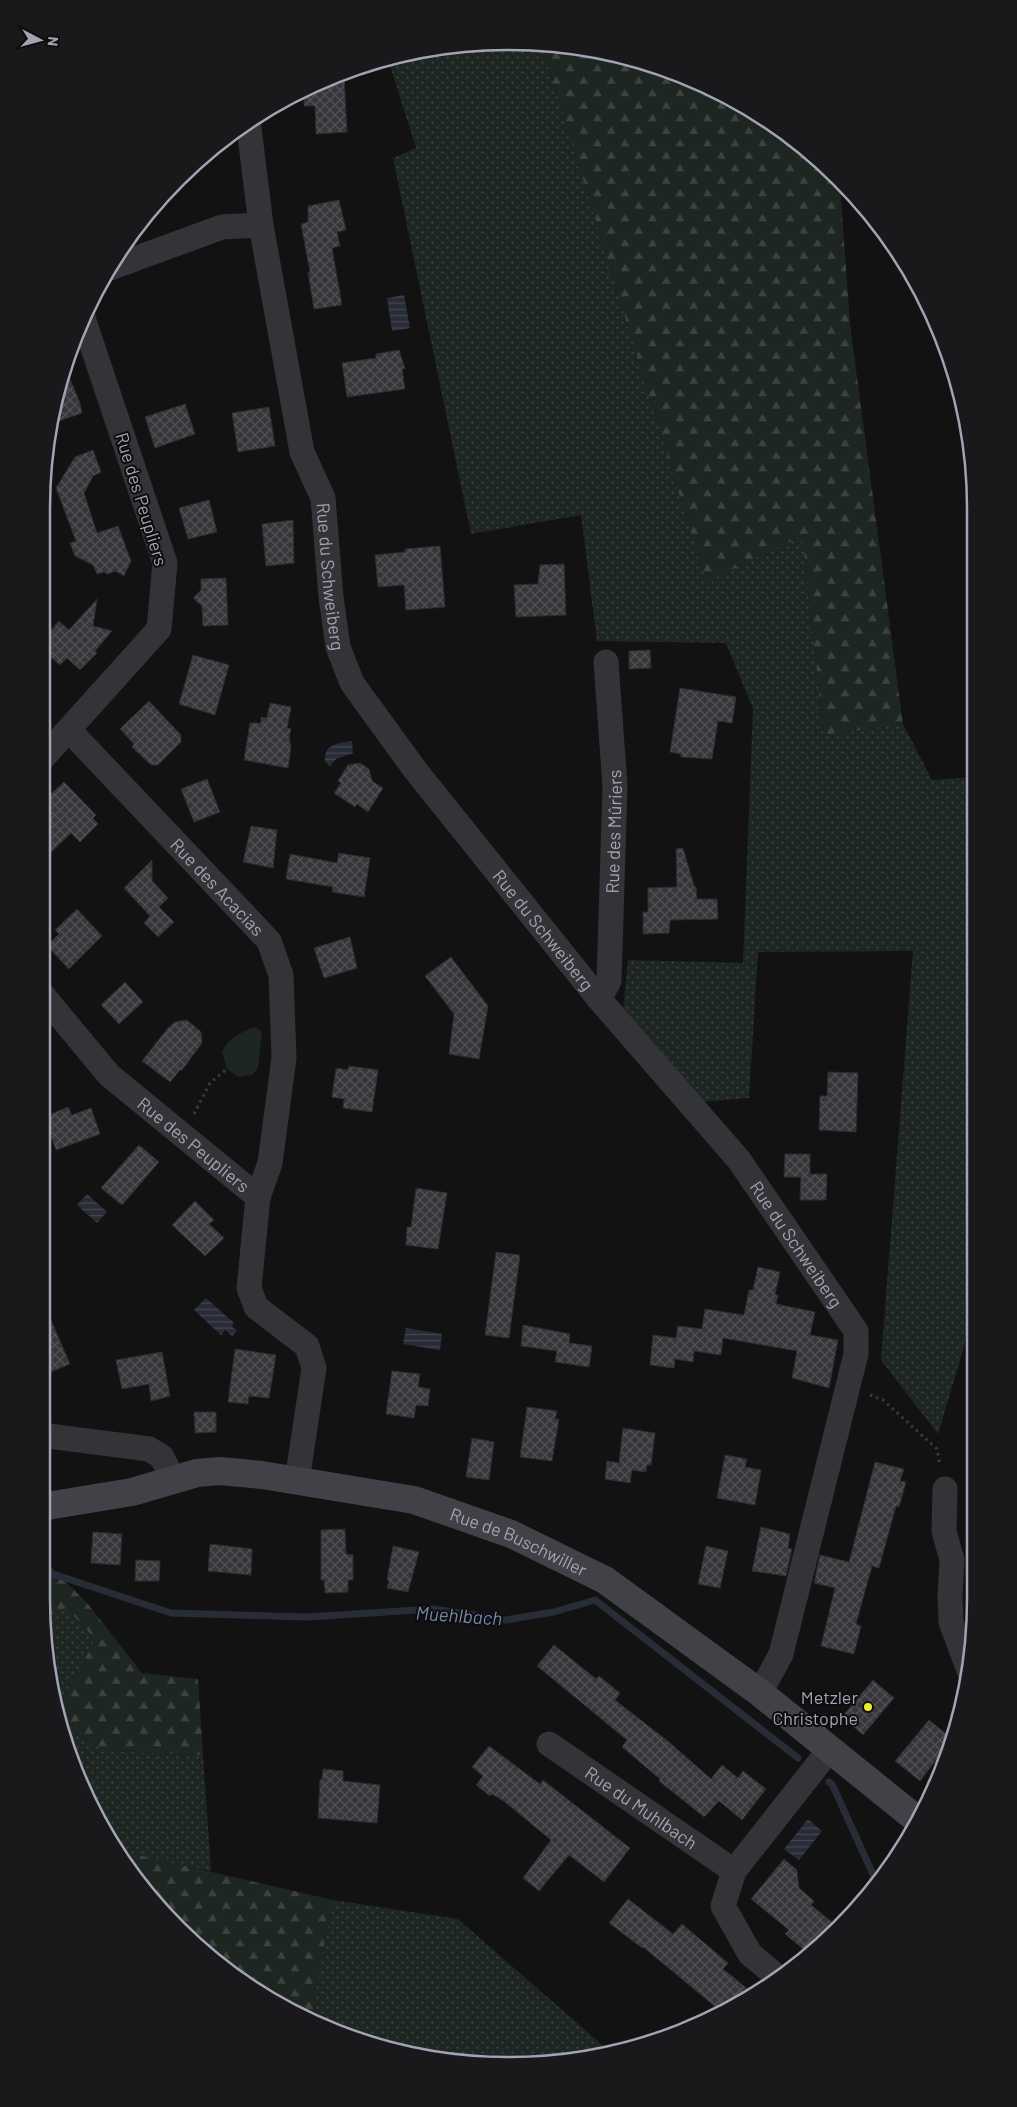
<svg xmlns="http://www.w3.org/2000/svg" width="1017" height="2107" font-family="Barlow,sans-serif">
<defs>
<pattern id="grass-dots" width="8" height="8" patternUnits="userSpaceOnUse" patternTransform="scale(1.25)"><rect width="8" height="8" fill="#1e2622"/><path d="M2 2h.1M6 6h.1" fill="none" stroke="#3c4240" stroke-width="1.8" stroke-linecap="round"/></pattern>
<pattern id="forest-firs" width="22" height="20" patternUnits="userSpaceOnUse" patternTransform="scale(1.25)"><rect width="22" height="20" fill="#1e2622"/><path d="M5 1l3.5 6h-7zM16 11l3.5 6h-7z" fill="#3c4240"/></pattern>
<pattern id="water-rules" width="6" height="5" patternUnits="userSpaceOnUse" patternTransform="scale(1.25)"><rect width="6" height="5" fill="#282c37"/><path d="M0 2.5h6" fill="none" stroke="#444752"/></pattern>
<pattern id="building-cross-hatch" width="8" height="8" patternUnits="userSpaceOnUse" patternTransform="scale(1.25)"><rect width="8" height="8" fill="#37373b"/><path d="M0 0l8 8M0 8l8-8" fill="none" stroke="#515155"/></pattern>
</defs>
<rect width="100%" height="100%" fill="#121213"/>
<!-- grass -->
<path fill="url(#grass-dots)" d="M 509,41 L 542,45 L 706,581 L 802,535 L 824,735 L 903,724 L 932,780 L 973,777 L 975,1310 L 938,1434 L 881,1360 L 913,951 L 758,952 L 749,1098 L 699,1102 L 622,1019 L 628,960 L 743,963 L 753,709 L 726,643 L 597,641 L 581,515 L 471,534 L 393,158 L 416,148 L 388,59 L 418,50 Z
M 43,1610 L 68,1610 L 95,1639 L 59,1708 Z
M 63,1728 L 108,1751 L 203,1755 L 211,1871 L 123,1854 L 66,1749 Z
M 333,1900 L 458,1919 L 608,2050 L 570,2062 L 417,2057 L 327,2023 L 312,2006 Z"/>
<!-- forest -->
<path fill="url(#forest-firs)" d="M 542,45 L 600,50 L 688,77 L 793,138 L 840,185 L 850,324 L 903,724 L 824,735 L 802,536 L 706,582 Z
M 41,1557 L 88,1604 L 142,1673 L 198,1679 L 203,1755 L 108,1751 L 63,1728 L 59,1708 L 95,1639 L 68,1610 L 43,1610 Z
M 121,1851 L 333,1900 L 312,2006 L 327,2023 L 275,2003 L 200,1950 L 138,1883 Z"/>
<!-- park -->
<path fill="#1e2622" d="M 255,1027 L 262,1032 L 258,1068 L 252,1075 L 238,1077 L 227,1069 L 222,1052 C 230,1037 239,1033 255,1027 Z"/>
<!-- water -->
<path fill="url(#water-rules)" d="M 404,295 L 410,328 L 392,331 L 387,298 Z
M 352,741 L 353,753 L 336,759 L 330,766 L 325,762 C 323,745 337,743 352,741 Z
M 87,1194 L 107,1212 L 97,1223 L 77,1205 Z
M 206,1298 L 234,1323 L 232,1326 L 237,1331 L 232,1336 L 225,1330 L 221,1335 L 194,1310 Z
M 406,1328 L 442,1334 L 440,1350 L 403,1344 Z
M 808,1819 L 822,1831 L 799,1860 L 784,1849 Z"/>
<g fill="none" stroke-linecap="round" stroke-linejoin="round">
<!-- stream -->
<path stroke="#282c37" stroke-width="7" d="M 41,1570 L 171,1613 L 308,1617 L 433,1609 L 506,1620 L 554,1612 L 595,1600 L 798,1758
M 829,1782 L 832,1784 L 876,1881"/>
</g>
<!-- building -->
<path fill="url(#building-cross-hatch)" stroke="#2d2c2f" d="M 344,76 L 347,132 L 316,134 L 315,106 L 304,106 L 304,91 L 330,77 Z
M 339,200 L 346,230 L 337,232 L 340,246 L 332,248 L 342,305 L 314,309 L 308,272 L 310,272 L 301,224 L 308,222 L 308,206 Z
M 399,350 L 405,369 L 402,369 L 405,389 L 347,397 L 342,363 L 376,358 L 376,354 Z
M 65,367 L 80,403 L 82,413 L 50,424 Z
M 185,404 L 195,434 L 155,448 L 145,417 Z
M 269,407 L 275,446 L 238,452 L 232,413 Z
M 93,450 L 101,472 L 93,476 L 84,493 L 97,533 L 118,526 L 131,561 L 124,576 L 115,571 L 108,574 L 104,572 L 97,574 L 93,565 L 75,556 L 70,543 L 76,541 L 56,488 L 75,457 Z
M 209,500 L 217,532 L 188,539 L 179,508 Z
M 293,520 L 294,563 L 266,566 L 262,524 Z
M 440,546 L 445,607 L 406,610 L 404,585 L 378,587 L 375,555 L 405,552 L 405,549 Z
M 564,564 L 566,615 L 516,617 L 514,585 L 538,584 L 540,565 Z
M 226,578 L 228,625 L 203,626 L 202,606 L 193,598 L 201,590 L 201,579 Z
M 97,599 L 93,626 L 112,631 L 95,651 L 97,653 L 80,670 L 67,658 L 60,665 L 41,649 L 41,642 L 59,621 L 69,630 Z
M 650,650 L 651,668 L 629,669 L 629,651 Z
M 193,655 L 229,665 L 215,715 L 179,704 Z
M 680,688 L 736,697 L 732,723 L 718,721 L 712,759 L 681,757 L 681,754 L 670,752 Z
M 149,701 L 181,735 L 181,742 L 158,765 L 151,765 L 132,747 L 134,744 L 120,729 Z
M 270,703 L 291,707 L 287,728 L 291,729 L 289,738 L 291,746 L 288,768 L 244,760 L 250,723 L 261,723 L 261,717 L 267,718 Z
M 360,763 L 369,769 L 372,781 L 383,788 L 368,812 L 357,804 L 355,807 L 334,793 L 341,783 L 338,781 L 348,765 Z
M 207,779 L 220,812 L 194,822 L 181,789 Z
M 64,782 L 96,815 L 93,818 L 98,824 L 80,842 L 71,833 L 41,862 L 41,803 Z
M 251,826 L 277,830 L 273,868 L 243,862 Z
M 683,848 L 694,886 L 696,887 L 697,899 L 717,899 L 718,919 L 670,920 L 669,933 L 643,934 L 643,912 L 648,912 L 648,888 L 677,887 L 676,849 Z
M 339,853 L 370,858 L 364,897 L 332,892 L 333,887 L 286,879 L 290,854 L 337,863 Z
M 152,860 L 152,881 L 168,898 L 159,907 L 174,922 L 158,937 L 144,923 L 150,916 L 124,888 Z
M 77,909 L 102,936 L 69,969 L 47,946 L 59,934 L 55,930 Z
M 350,937 L 357,968 L 324,978 L 314,948 Z
M 451,957 L 488,1006 L 479,1059 L 449,1054 L 454,1014 L 425,976 Z
M 125,982 L 143,1002 L 119,1024 L 101,1005 Z
M 187,1020 L 201,1032 L 202,1043 L 182,1070 L 180,1070 L 170,1082 L 142,1061 L 168,1028 L 175,1022 Z
M 349,1066 L 378,1070 L 372,1112 L 343,1108 L 344,1099 L 332,1097 L 336,1068 L 348,1070 Z
M 828,1072 L 858,1073 L 856,1132 L 819,1130 L 820,1096 L 827,1096 Z
M 68,1107 L 72,1115 L 91,1108 L 100,1134 L 56,1150 L 44,1117 Z
M 139,1145 L 159,1162 L 122,1205 L 101,1188 Z
M 785,1154 L 810,1154 L 810,1174 L 827,1174 L 826,1200 L 800,1200 L 801,1177 L 784,1177 Z
M 416,1188 L 447,1193 L 438,1249 L 406,1245 L 407,1227 L 411,1227 Z
M 195,1201 L 214,1220 L 209,1224 L 224,1238 L 205,1256 L 172,1225 Z
M 496,1252 L 520,1255 L 509,1338 L 485,1335 Z
M 758,1267 L 780,1272 L 775,1295 L 778,1295 L 776,1304 L 815,1312 L 810,1335 L 838,1340 L 829,1388 L 792,1378 L 797,1351 L 723,1338 L 721,1355 L 694,1351 L 693,1362 L 675,1359 L 674,1368 L 650,1365 L 653,1335 L 676,1338 L 678,1326 L 702,1329 L 705,1309 L 744,1315 L 749,1290 L 753,1290 Z
M 41,1297 L 70,1364 L 41,1376 Z
M 523,1325 L 570,1334 L 569,1343 L 592,1346 L 589,1367 L 555,1362 L 557,1351 L 521,1346 Z
M 235,1349 L 276,1355 L 269,1398 L 249,1396 L 248,1404 L 228,1402 Z
M 162,1352 L 170,1396 L 151,1401 L 149,1384 L 122,1389 L 116,1360 Z
M 392,1371 L 420,1374 L 418,1387 L 430,1389 L 428,1406 L 416,1405 L 414,1418 L 386,1414 Z
M 527,1407 L 557,1411 L 555,1419 L 559,1419 L 552,1461 L 520,1457 Z
M 194,1412 L 216,1412 L 216,1432 L 195,1433 Z
M 623,1428 L 655,1433 L 651,1465 L 647,1465 L 646,1472 L 632,1470 L 630,1483 L 605,1479 L 607,1461 L 619,1463 Z
M 472,1438 L 494,1442 L 489,1480 L 466,1477 Z
M 725,1455 L 747,1459 L 745,1467 L 761,1470 L 755,1505 L 717,1498 Z
M 875,1462 L 904,1469 L 900,1481 L 906,1482 L 899,1507 L 896,1506 L 879,1568 L 872,1566 L 856,1624 L 861,1626 L 854,1654 L 821,1646 L 835,1588 L 814,1583 L 820,1555 L 849,1562 Z
M 761,1527 L 790,1534 L 788,1548 L 792,1549 L 786,1576 L 752,1571 Z
M 345,1529 L 346,1554 L 353,1555 L 353,1580 L 348,1580 L 348,1592 L 325,1593 L 324,1580 L 321,1580 L 321,1530 Z
M 93,1532 L 122,1534 L 120,1565 L 91,1563 Z
M 210,1544 L 252,1549 L 251,1575 L 208,1571 Z
M 393,1546 L 419,1552 L 408,1592 L 387,1588 L 389,1580 L 387,1580 Z
M 706,1546 L 728,1551 L 720,1588 L 698,1584 Z
M 136,1560 L 160,1561 L 159,1581 L 135,1581 Z
M 554,1645 L 596,1679 L 599,1676 L 620,1693 L 615,1700 L 669,1742 L 711,1779 L 722,1765 L 738,1778 L 743,1771 L 766,1789 L 742,1820 L 719,1801 L 704,1817 L 659,1781 L 660,1779 L 622,1747 L 627,1740 L 537,1666 Z
M 873,1680 L 894,1698 L 863,1735 L 842,1717 Z
M 929,1720 L 952,1739 L 920,1781 L 895,1761 Z
M 489,1746 L 540,1784 L 543,1780 L 630,1848 L 604,1882 L 569,1855 L 539,1891 L 523,1878 L 551,1840 L 505,1802 L 492,1794 L 490,1796 L 476,1785 L 483,1776 L 472,1767 Z
M 323,1769 L 343,1771 L 343,1781 L 380,1785 L 377,1823 L 318,1818 L 320,1780 L 322,1779 Z
M 784,1859 L 797,1870 L 799,1888 L 814,1901 L 811,1905 L 838,1927 L 809,1954 L 785,1934 L 789,1930 L 751,1899 Z
M 628,1899 L 673,1934 L 682,1924 L 728,1963 L 723,1969 L 754,1994 L 723,2013 L 643,1947 L 642,1948 L 609,1923 Z"/>
<g fill="none" stroke-linecap="round" stroke-linejoin="round">
<!-- path -->
<path stroke="#39393f" stroke-width="3" stroke-dasharray="2.5 4" stroke-linecap="butt" d="M 194,1114 L 210,1083 L 227,1069
M 870,1395 L 883,1400 L 937,1449 L 940,1466"/>
<!-- street -->
<g stroke="#343338" stroke-width="25">
<path id="s1" d="M 248,120 L 261,225 L 302,452 L 323,498 L 331,597 L 338,647 L 352,683 L 416,771 L 599,999 L 739,1160 L 856,1331 L 856,1354 L 781,1654 L 760,1693"/>
<path d="M 110,268 L 222,227 L 261,225"/>
<path id="s2" d="M 69,730 L 269,941 L 281,975 L 284,1058 L 270,1163 L 258,1197"/>
<path d="M 41,760 L 159,629 L 165,563 L 83,318"/>
<path id="s3" d="M 41,993 L 109,1075 L 258,1197 L 249,1288 L 256,1307 L 307,1346 L 314,1368 L 297,1481"/>
<path id="s4" d="M 599,999 L 609,981 L 615,786 L 606,662"/>
<path d="M 41,1435 L 149,1449 L 162,1457 L 173,1480"/>
<path d="M 945,1489 L 944,1531 L 952,1560 L 950,1595 L 951,1622 L 969,1670"/>
<path id="s5" d="M 549,1744 L 734,1871"/>
<path d="M 779,1978 L 750,1954 L 723,1906 L 734,1871 L 830,1749"/>
</g>
<!-- secondary -->
<path stroke="#414148" stroke-width="28" id="s6" d="M 41,1507 L 132,1492 L 197,1473 L 220,1471 L 262,1475 L 414,1500 L 511,1534 L 605,1580 L 760,1693 L 915,1818"/>
</g>
<!-- markers -->
<circle fill="#f0ec2c" stroke="#0d0d0e" stroke-width="2" cx="868" cy="1707" r="5"/>
<g text-anchor="middle" dominant-baseline="central" stroke-width="4" stroke-linejoin="round" paint-order="stroke">
<!-- street labels -->
<g font-size="18" fill="#a3a3b4" stroke="#0d0d0e">
<text transform="translate(142 499) rotate(73)">Rue des Peupliers</text>
<text stroke="none"><textPath href="#s1" startOffset="466">Rue du Schweiberg</textPath></text>
<text stroke="none"><textPath href="#s4" startOffset="170">Rue des Mûriers</textPath></text>
<text stroke="none"><textPath href="#s2" startOffset="216">Rue des Acacias</textPath></text>
<text stroke="none"><textPath href="#s1" startOffset="888">Rue du Schweiberg</textPath></text>
<text stroke="none"><textPath href="#s3" startOffset="216">Rue des Peupliers</textPath></text>
<text stroke="none"><textPath href="#s1" startOffset="1292">Rue du Schweiberg</textPath></text>
<text stroke="none"><textPath href="#s6" startOffset="492">Rue de Buschwiller</textPath></text>
<text stroke="none"><textPath href="#s5" startOffset="112">Rue du Muhlbach</textPath></text>
</g>
<!-- poi labels -->
<g font-size="18" fill="#a3a3b4" stroke="#0d0d0e" text-anchor="end">
<text x="858" y="1697">Metzler<tspan x="858" dy="21">Christophe</tspan></text>
</g>
<!-- water labels -->
<g font-size="19" font-style="italic" fill="#7a85af" stroke="#0d0d0e">
<text transform="translate(459 1615) rotate(4)">Muehlbach</text>
</g>
</g>
<!-- crop -->
<path d="M0 0H1017V2107H0ZM508 50H509A458 458 0 0 1 967 508V1599A458 458 0 0 1 509 2057H508A458 458 0 0 1 50 1599V508A458 458 0 0 1 508 50Z" fill="#19191b" fill-rule="evenodd"/>
<path fill="none" stroke="#a3a3b4" stroke-width="2.5" d="M508 50H509A458 458 0 0 1 967 508V1599A458 458 0 0 1 509 2057H508A458 458 0 0 1 50 1599V508A458 458 0 0 1 508 50Z"/>
<!-- north arrow -->
<g transform="translate(40 40) rotate(96)" stroke="#0d0d0e" stroke-width="4" paint-order="stroke">
<path d="M0-4L9 19L0 12L-9 19Z" fill="#a3a3b4"/>
<text y="-8" font-size="14" font-weight="bold" text-anchor="middle" fill="#a3a3b4">N</text>
</g>
</svg>
